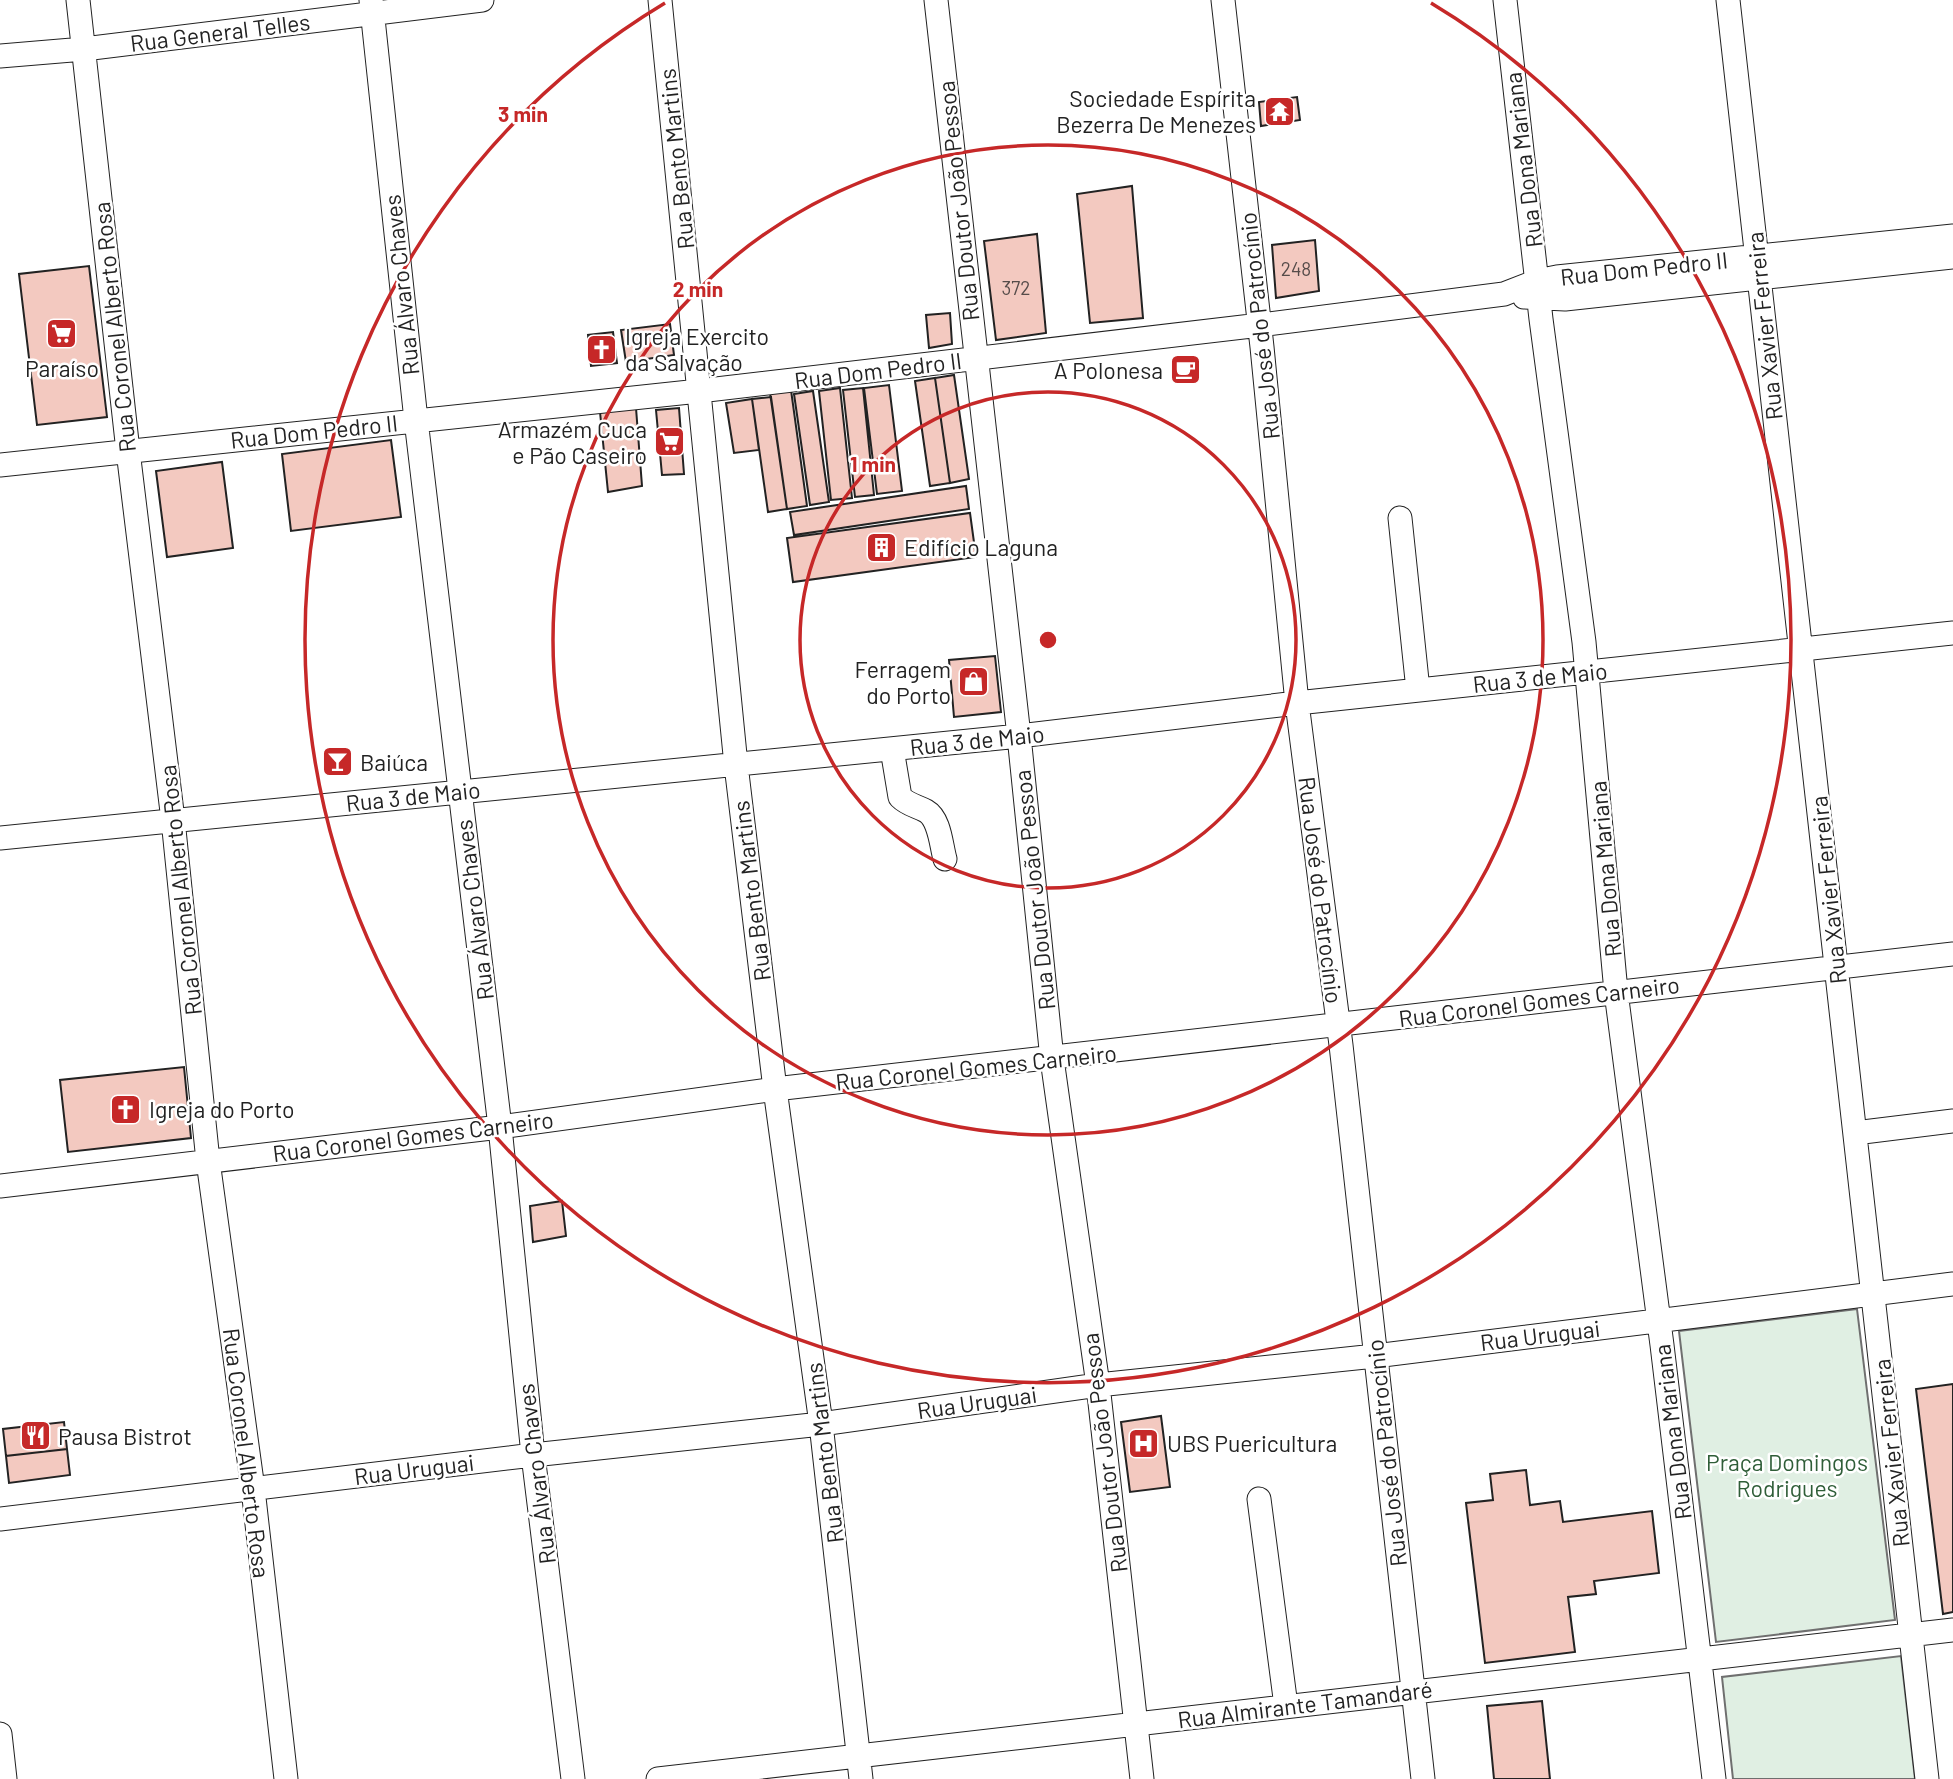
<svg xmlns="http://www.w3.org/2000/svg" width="1953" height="1779" font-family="Barlow,sans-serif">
<rect width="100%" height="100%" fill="#fff"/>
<!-- green -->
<path fill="#e0efe3" stroke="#6f6f6f" stroke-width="2" d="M 1857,1309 L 1895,1620 L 1716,1642 L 1679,1331 Z
M 1901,1656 L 1915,1779 L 1733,1779 L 1722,1677 Z"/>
<!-- building -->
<path fill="#f3c9c0" stroke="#222" stroke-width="2" d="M 1297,97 L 1300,120 L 1261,126 L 1259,102 Z
M 1132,186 L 1143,318 L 1090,323 L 1077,194 Z
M 1037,234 L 1046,333 L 996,340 L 984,241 Z
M 1315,240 L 1319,291 L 1276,298 L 1272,245 Z
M 89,266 L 107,417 L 37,425 L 19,274 Z
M 950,313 L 952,344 L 929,348 L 926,315 Z
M 670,324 L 674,355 L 626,362 L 621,330 Z
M 613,332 L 617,363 L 591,366 L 588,335 Z
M 954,375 L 969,479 L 950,483 L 935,378 Z
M 935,378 L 950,483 L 930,486 L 915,381 Z
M 889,385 L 902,491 L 877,494 L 864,388 Z
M 840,388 L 852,498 L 831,500 L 819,391 Z
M 863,388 L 874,495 L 855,497 L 843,390 Z
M 791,390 L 807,506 L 787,509 L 770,393 Z
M 813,391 L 829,502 L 810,505 L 794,394 Z
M 771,397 L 787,509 L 768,512 L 752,399 Z
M 752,399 L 759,450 L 734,453 L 726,403 Z
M 636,408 L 642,486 L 608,492 L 600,412 Z
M 679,408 L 684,474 L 662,475 L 656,410 Z
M 391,440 L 401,517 L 291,531 L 282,454 Z
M 222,462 L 233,548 L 167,557 L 156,471 Z
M 966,486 L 969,509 L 794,535 L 790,512 Z
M 970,513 L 976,557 L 793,582 L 787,538 Z
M 995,656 L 1001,712 L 954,717 L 949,660 Z
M 184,1067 L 191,1138 L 68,1152 L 60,1080 Z
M 562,1201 L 566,1236 L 533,1242 L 530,1206 Z
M 1953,1384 L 1953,1612 L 1943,1614 L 1916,1389 Z
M 1161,1416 L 1170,1487 L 1130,1492 L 1121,1422 Z
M 64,1422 L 67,1449 L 6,1456 L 3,1429 Z
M 67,1449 L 70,1475 L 9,1483 L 6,1456 Z
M 1526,1470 L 1530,1505 L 1560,1501 L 1563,1522 L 1652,1511 L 1659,1573 L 1594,1581 L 1596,1594 L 1568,1597 L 1575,1652 L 1485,1663 L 1466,1503 L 1493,1500 L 1490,1474 Z
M 1542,1701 L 1550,1779 L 1494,1779 L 1487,1706 Z"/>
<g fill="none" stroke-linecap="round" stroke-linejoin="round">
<defs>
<path id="minor" d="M 78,0 L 128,451 L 173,820 L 208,1161 L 253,1489 L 286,1779
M 371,0 L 416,420 L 500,1127 L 533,1455 L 573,1779
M 660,0 L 736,765 L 775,1089 L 821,1424 L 861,1779
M 936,0 L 1019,736 L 1052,1059 L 1098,1385 L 1142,1779
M 1223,0 L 1262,347 L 1297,703 L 1341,1045 L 1423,1779
M 1505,0 L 1541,319 L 1584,642 L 1616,992 L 1662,1345 L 1714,1779
M 1728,0 L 1927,1779
M 0,56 L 84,49 L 482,0
M 1524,297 L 1565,299 L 1953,257
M 0,465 L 699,391 L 1260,325 L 1504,294 L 1537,281 L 1557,277 L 1953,236
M 1400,518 L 1418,690
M 892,749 L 900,797 C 908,805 917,806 926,811 C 940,819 941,845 945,859
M 0,838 L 1019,736 L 1297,703 L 1953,633
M 1855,1133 L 1953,1121
M 0,1186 L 500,1127 L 775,1089 L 1953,954
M 1259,1499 L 1286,1706
M 0,1519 L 533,1455 L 821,1424 L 1098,1385 L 1375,1356 L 1953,1284
M 0,1734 L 5,1779
M 658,1779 L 1953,1630"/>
</defs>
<!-- minor casing -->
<use href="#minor" stroke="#222" stroke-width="25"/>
<!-- minor -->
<use href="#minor" stroke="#fff" stroke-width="23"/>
</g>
<!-- distance rings -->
<g fill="none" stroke="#c62828" stroke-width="3.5">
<circle cx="1048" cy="640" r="248"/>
<circle cx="1048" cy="640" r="495"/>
<path d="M1431 3A743 743 0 1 1 665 3"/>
</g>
<!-- icons -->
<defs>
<symbol id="temple-square" viewBox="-11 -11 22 22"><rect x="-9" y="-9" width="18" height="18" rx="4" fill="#c62828" stroke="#fff"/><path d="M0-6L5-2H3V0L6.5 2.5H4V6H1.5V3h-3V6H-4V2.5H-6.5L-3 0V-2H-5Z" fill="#fff"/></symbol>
<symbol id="supermarket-square" viewBox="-11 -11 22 22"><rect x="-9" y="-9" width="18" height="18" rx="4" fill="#c62828" stroke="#fff"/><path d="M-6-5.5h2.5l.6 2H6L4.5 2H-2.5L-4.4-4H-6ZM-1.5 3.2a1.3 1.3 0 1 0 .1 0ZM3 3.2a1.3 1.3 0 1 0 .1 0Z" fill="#fff"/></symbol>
<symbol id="church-square" viewBox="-11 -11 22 22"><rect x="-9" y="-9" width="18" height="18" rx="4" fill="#c62828" stroke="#fff"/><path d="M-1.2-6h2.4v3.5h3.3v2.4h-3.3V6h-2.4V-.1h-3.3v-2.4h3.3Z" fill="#fff"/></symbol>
<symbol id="cafe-square" viewBox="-11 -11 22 22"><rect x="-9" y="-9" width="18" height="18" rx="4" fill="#c62828" stroke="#fff"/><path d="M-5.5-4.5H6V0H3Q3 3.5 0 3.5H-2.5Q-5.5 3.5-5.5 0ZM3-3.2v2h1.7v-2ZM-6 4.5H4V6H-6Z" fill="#fff"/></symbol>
<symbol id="building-square" viewBox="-11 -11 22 22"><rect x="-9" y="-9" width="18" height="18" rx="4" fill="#c62828" stroke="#fff"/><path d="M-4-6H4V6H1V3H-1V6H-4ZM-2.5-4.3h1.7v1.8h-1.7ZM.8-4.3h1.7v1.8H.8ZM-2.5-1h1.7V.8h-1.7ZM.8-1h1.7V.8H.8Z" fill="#fff"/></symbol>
<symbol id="shop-square" viewBox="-11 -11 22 22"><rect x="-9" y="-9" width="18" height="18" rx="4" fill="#c62828" stroke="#fff"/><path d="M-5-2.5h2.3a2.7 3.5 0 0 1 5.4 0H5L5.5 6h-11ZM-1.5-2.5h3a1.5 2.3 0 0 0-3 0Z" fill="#fff"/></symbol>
<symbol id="bar-square" viewBox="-11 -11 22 22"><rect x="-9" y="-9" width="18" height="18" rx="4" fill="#c62828" stroke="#fff"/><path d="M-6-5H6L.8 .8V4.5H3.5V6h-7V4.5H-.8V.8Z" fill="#fff"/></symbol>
<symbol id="restaurant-square" viewBox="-11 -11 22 22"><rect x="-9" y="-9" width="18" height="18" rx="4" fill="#c62828" stroke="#fff"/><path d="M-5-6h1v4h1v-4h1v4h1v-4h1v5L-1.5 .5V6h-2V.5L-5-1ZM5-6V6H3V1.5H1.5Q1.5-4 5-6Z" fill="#fff"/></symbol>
<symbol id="hospital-square" viewBox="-11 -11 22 22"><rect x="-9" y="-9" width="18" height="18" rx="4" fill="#c62828" stroke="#fff"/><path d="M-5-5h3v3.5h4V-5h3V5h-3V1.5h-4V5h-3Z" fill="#fff"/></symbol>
</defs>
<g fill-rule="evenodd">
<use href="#temple-square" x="1262" y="94" width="35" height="35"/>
<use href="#supermarket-square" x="44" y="316" width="35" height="35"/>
<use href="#church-square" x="584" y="332" width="35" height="35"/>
<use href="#cafe-square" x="1168" y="352" width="35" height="35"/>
<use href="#supermarket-square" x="652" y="424" width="35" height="35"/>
<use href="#building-square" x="864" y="530" width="35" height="35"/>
<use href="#shop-square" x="956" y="664" width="35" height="35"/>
<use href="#bar-square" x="320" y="744" width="35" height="35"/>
<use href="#church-square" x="108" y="1092" width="35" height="35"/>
<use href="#restaurant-square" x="18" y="1418" width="35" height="35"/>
<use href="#hospital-square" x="1126" y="1426" width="35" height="35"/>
</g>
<g text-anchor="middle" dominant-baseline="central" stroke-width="5" stroke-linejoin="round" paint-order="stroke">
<!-- number labels -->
<g font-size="19" fill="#564c4a">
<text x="1296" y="268">248</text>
<text x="1016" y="287">372</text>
</g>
<!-- street labels -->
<g font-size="23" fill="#222" stroke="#fff">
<text transform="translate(220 32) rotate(-7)">Rua General Telles</text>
<text transform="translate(676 159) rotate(-96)">Rua Bento Martins</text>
<text transform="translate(1523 160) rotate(-97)">Rua Dona Mariana</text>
<text transform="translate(958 201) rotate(-96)">Rua Doutor João Pessoa</text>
<text transform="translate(1644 268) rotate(-6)">Rua Dom Pedro II</text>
<text transform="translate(401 285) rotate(-96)">Rua Álvaro Chaves</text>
<text transform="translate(1259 326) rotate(-96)">Rua José do Patrocínio</text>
<text transform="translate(1764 326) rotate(-96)">Rua Xavier Ferreira</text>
<text transform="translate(114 327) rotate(-96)">Rua Coronel Alberto Rosa</text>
<text transform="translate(878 370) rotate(-7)">Rua Dom Pedro II</text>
<text transform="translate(314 431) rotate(-6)">Rua Dom Pedro II</text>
<text transform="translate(1540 677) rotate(-6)">Rua 3 de Maio</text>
<text transform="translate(977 740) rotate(-6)">Rua 3 de Maio</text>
<text transform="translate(413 796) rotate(-6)">Rua 3 de Maio</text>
<text transform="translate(1605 869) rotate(-95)">Rua Dona Mariana</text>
<text transform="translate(180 890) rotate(-96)">Rua Coronel Alberto Rosa</text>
<text transform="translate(1034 890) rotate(-96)">Rua Doutor João Pessoa</text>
<text transform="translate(1321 890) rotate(83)">Rua José do Patrocínio</text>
<text transform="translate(1828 890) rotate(-96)">Rua Xavier Ferreira</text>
<text transform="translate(751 891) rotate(-97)">Rua Bento Martins</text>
<text transform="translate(474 910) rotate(-97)">Rua Álvaro Chaves</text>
<text transform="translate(1539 1001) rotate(-7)">Rua Coronel Gomes Carneiro</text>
<text transform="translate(976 1067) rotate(-6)">Rua Coronel Gomes Carneiro</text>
<text transform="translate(413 1136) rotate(-7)">Rua Coronel Gomes Carneiro</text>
<text transform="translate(1540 1335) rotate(-7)">Rua Uruguai</text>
<text transform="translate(977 1402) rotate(-8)">Rua Uruguai</text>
<text transform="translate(1672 1432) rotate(-97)">Rua Dona Mariana</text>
<text transform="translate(247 1453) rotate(83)">Rua Coronel Alberto Rosa</text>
<text transform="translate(824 1453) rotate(-97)">Rua Bento Martins</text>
<text transform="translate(1104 1453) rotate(-97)">Rua Doutor João Pessoa</text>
<text transform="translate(1386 1453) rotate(-96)">Rua José do Patrocínio</text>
<text transform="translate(1891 1453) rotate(-96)">Rua Xavier Ferreira</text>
<text transform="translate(414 1469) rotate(-7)">Rua Uruguai</text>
<text transform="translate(536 1474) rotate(-97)">Rua Álvaro Chaves</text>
<text transform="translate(1305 1704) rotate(-7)">Rua Almirante Tamandaré</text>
</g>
<!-- poi labels -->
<g font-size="23" fill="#222" stroke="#fff" text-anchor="start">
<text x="1256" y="98" text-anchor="end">Sociedade Espírita<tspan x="1256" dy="26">Bezerra De Menezes</tspan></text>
<text x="625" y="336">Igreja Exercito<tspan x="625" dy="26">da Salvação</tspan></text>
<text x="62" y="368" text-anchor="middle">Paraíso</text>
<text x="1163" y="370" text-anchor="end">A Polonesa</text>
<text x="647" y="429" text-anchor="end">Armazém Cuca<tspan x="647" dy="26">e Pão Caseiro</tspan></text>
<text x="904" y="547">Edifício Laguna</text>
<text x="951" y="669" text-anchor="end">Ferragem<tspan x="951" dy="26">do Porto</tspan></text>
<text x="360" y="762">Baiúca</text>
<text x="149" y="1109">Igreja do Porto</text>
<text x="58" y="1436">Pausa Bistrot</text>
<text x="1167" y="1443">UBS Puericultura</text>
</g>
<!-- park labels -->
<g font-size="23" fill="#2f5e38" stroke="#fff">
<text x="1787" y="1462">Praça Domingos<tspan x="1787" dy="26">Rodrigues</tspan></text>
</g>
</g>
<circle cx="1048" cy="640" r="10" fill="#c62828" stroke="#fff" stroke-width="3.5"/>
<g font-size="21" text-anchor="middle" font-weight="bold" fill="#c62828" stroke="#fff" stroke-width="5" stroke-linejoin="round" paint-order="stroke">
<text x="523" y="122">3 min</text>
<text x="698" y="297">2 min</text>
<text x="873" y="472">1 min</text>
</g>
</svg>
